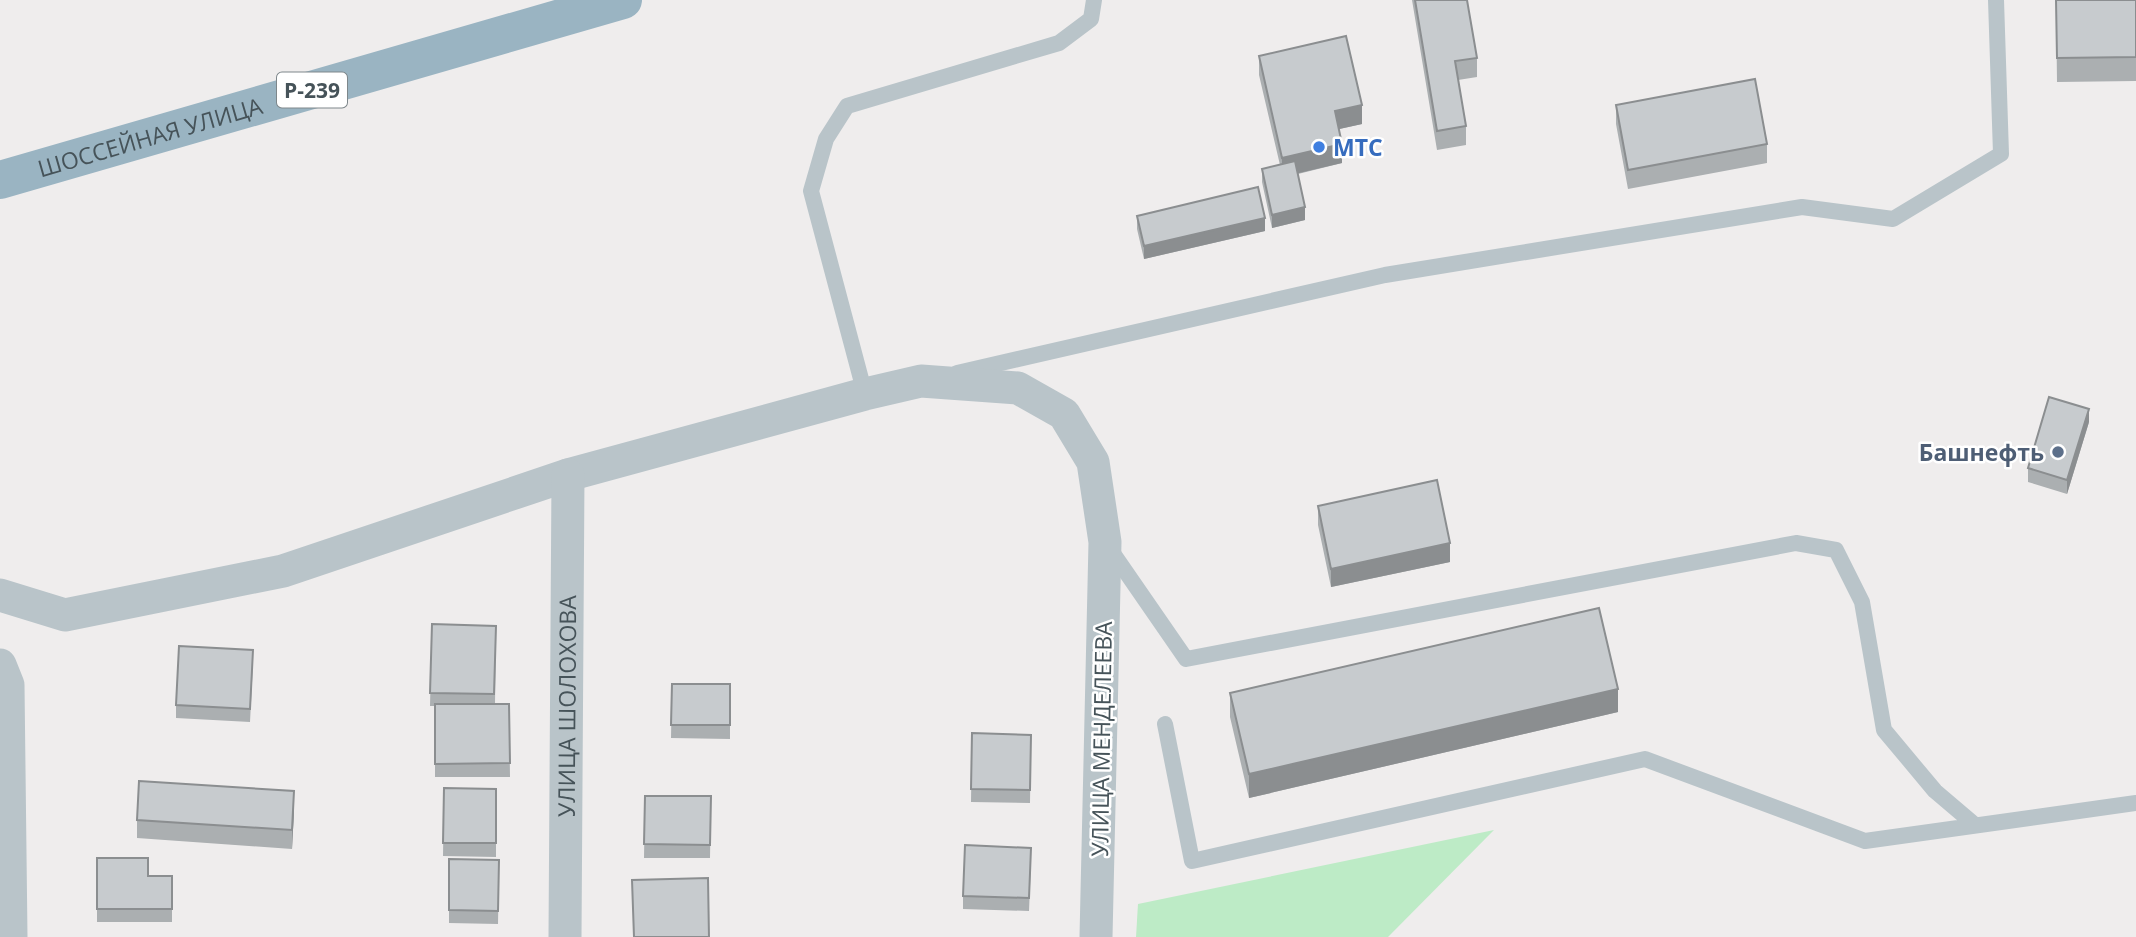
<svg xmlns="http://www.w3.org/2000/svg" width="2136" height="937" font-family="'Open Sans',sans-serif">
<rect width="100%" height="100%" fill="#efeded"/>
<!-- green -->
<path fill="#bdebc6" d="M 1494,830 L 1388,937 L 1136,937 L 1138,904 Z"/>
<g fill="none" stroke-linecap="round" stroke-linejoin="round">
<!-- service -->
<path stroke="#b9c4c9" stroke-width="16" d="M 957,373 L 1385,275 L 1802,207 L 1893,219 L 2001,154 L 1996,0
M 865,394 L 811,191 L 826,139 L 847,106 L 1059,43 L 1091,19 L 1094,0
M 1110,549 L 1186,659 L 1796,543 L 1836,550 L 1862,602 L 1884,730 L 1935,791 L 1975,825
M 1165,724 L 1192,861 L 1645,759 L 1865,841 L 2136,803"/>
<!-- minor -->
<g stroke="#b9c4c9" stroke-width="33">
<path d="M 0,595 L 65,615 L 283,571 L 568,475 L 865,394 L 921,381 L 1018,388 L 1064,414 L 1093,462 L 1105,542 L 1096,937"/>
<path d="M 0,665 L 8,685 L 11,937"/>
<path id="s1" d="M 565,937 L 568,475"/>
</g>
<!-- trunk -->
<path stroke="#9ab4c2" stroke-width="38" id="s2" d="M 0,180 L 623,0"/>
</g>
<!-- wall -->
<path fill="#abafb1" d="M 1412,0 L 1467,0 L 1477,58 L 1477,77 L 1458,80 L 1466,126 L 1466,145 L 1437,150 Z
M 2056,0 L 2136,0 L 2136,81 L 2057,82 Z
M 1259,56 L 1362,124 L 1339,129 L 1342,163 L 1298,174 L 1305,220 L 1272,228 L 1262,182 L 1262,169 L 1280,165 L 1259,75 Z
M 1616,105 L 1767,144 L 1767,163 L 1628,189 L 1616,124 Z
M 1137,216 L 1265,231 L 1144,259 L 1137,229 Z
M 2089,422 L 2067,494 L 2028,482 L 2028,468 Z
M 1318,506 L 1450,562 L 1331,587 L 1318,525 Z
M 432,624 L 496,626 L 495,704 L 509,704 L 510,777 L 435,777 L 435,706 L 430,706 Z
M 253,663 L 250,722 L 176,718 L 176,705 Z
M 672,684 L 730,684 L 730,739 L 671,738 Z
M 1230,693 L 1618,712 L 1249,798 L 1230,717 Z
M 972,733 L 1031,735 L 1030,803 L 971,802 Z
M 444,788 L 496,789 L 496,857 L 443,856 Z
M 645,796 L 711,796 L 710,858 L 644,858 Z
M 294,810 L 292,849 L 137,838 L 137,820 Z
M 97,858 L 148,876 L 172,876 L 172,922 L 97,922 Z
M 449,859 L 499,860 L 498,924 L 449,923 Z
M 1031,861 L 1029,911 L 963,909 L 963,896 Z"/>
<!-- shaded-wall -->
<path fill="#8b8e90" d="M 1362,105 L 1362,124 L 1335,130 L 1335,111 Z
M 1342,144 L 1342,163 L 1282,177 L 1282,158 Z
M 1305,207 L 1305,220 L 1272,228 L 1272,215 Z
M 1265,218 L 1265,231 L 1144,259 L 1144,246 Z
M 2089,409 L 2089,422 L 2067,494 L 2067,480 Z
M 1450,543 L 1450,562 L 1331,587 L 1331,569 Z
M 1618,689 L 1618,712 L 1249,798 L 1249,774 Z
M 294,791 L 294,810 L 292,849 L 292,830 Z"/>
<!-- building -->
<path fill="#c7cbce" stroke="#8b8e90" stroke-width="2" d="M 1415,0 L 1467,0 L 1477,58 L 1455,61 L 1466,126 L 1437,131 Z
M 2056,0 L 2136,0 L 2136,57 L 2057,58 Z
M 1346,36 L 1362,105 L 1335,111 L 1342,144 L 1282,158 L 1259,56 Z
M 1755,79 L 1767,144 L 1628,170 L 1616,105 Z
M 1295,161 L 1305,207 L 1272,215 L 1262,169 Z
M 1258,187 L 1265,218 L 1144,246 L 1137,216 Z
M 2049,397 L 2089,409 L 2067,480 L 2028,468 Z
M 1437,480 L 1450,543 L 1331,569 L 1318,506 Z
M 1599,608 L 1618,689 L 1249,774 L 1230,693 Z
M 432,624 L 496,626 L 494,694 L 430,693 Z
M 179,646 L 253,650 L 250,709 L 176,705 Z
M 672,684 L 730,684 L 730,725 L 671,725 Z
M 435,704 L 509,704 L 510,763 L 435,764 Z
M 972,733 L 1031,735 L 1030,790 L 971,789 Z
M 139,781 L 294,791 L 292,830 L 137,820 Z
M 444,788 L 496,789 L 496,843 L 443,843 Z
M 645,796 L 711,796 L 710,845 L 644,844 Z
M 965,845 L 1031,848 L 1029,898 L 963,896 Z
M 97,858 L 148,858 L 148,876 L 172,876 L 172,909 L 97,909 Z
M 449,859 L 499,860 L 498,911 L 449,910 Z
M 708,878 L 709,937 L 634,937 L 632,880 Z"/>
<!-- markers -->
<circle fill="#3f7fe0" stroke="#fff" stroke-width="2.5" cx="1319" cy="147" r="7"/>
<circle fill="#5c6f8a" stroke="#fff" stroke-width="2.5" cx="2058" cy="452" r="7"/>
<g text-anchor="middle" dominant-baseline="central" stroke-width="5" stroke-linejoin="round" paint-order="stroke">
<!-- shield labels -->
<rect fill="#fff" stroke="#7e878b" stroke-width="2" x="277" y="72.5" width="70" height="35" rx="5"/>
<g font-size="21" font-weight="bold" fill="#465359">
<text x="312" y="90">Р-239</text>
</g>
<!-- street labels -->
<g font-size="23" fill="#465359" stroke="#fff">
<text stroke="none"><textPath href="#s2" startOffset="156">ШОССЕЙНАЯ УЛИЦА</textPath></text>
<text stroke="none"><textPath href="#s1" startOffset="231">УЛИЦА ШОЛОХОВА</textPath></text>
<text transform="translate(1101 739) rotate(-89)">УЛИЦА МЕНДЕЛЕЕВА</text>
</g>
<!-- shop labels -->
<g font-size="23" font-weight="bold" fill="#366cbe" stroke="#fff" text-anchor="start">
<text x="1333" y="147">МТС</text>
</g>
<!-- service labels -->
<g font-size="23" font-weight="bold" fill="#4e5e75" stroke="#fff" text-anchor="end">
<text x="2044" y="452">Башнефть</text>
</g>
</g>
</svg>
